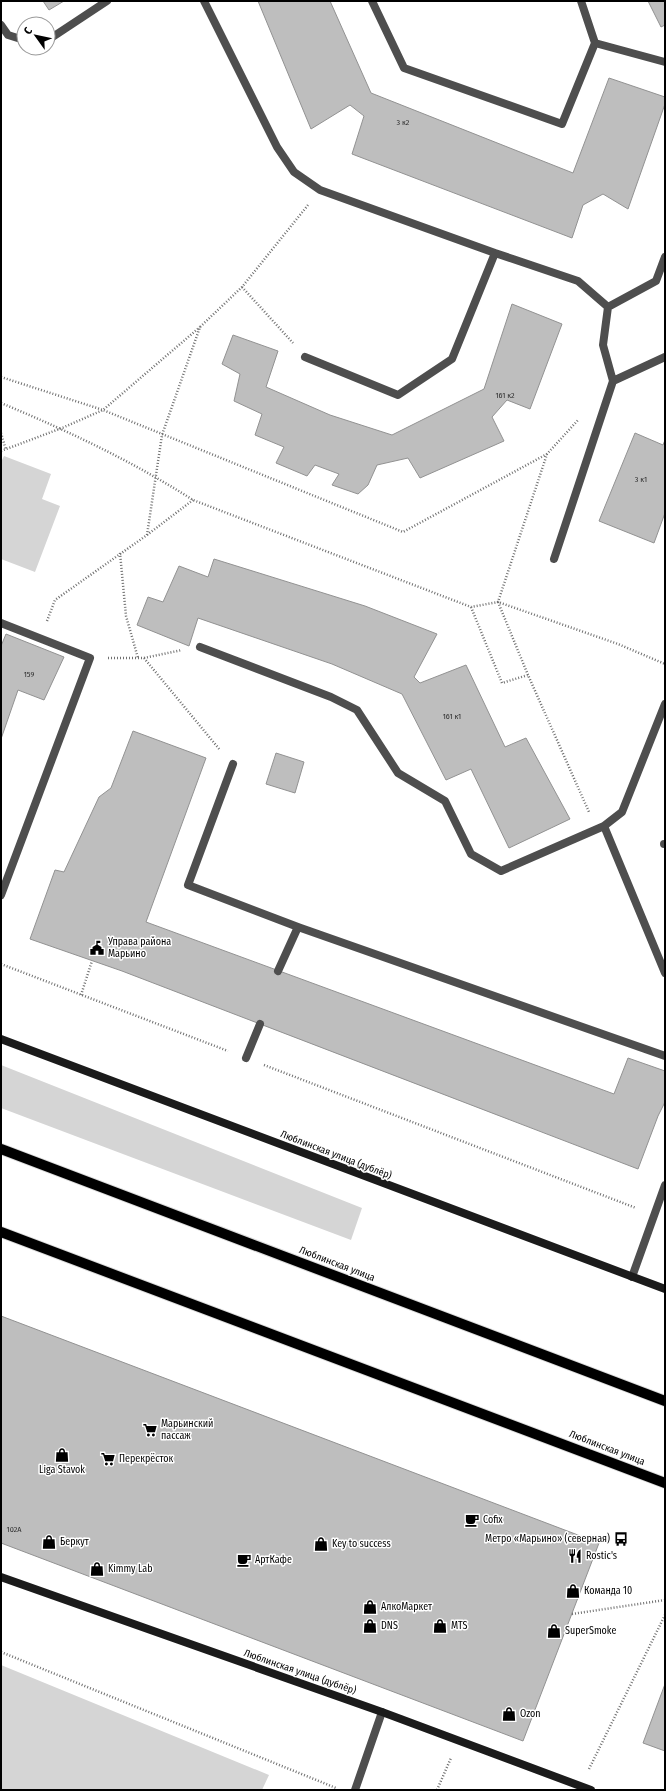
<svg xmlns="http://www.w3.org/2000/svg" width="666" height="1791" font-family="'Fira Sans Condensed',sans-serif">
<rect width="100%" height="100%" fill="#fff"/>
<!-- green -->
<path fill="#d5d5d5" d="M 4,456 L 51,474 L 42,499 L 60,506 L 35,572 L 1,559 L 1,462 Z
M 1,1065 L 362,1208 L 351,1240 L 1,1108 Z
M 1,1665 L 269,1775 L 262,1790 L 1,1790 Z"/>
<!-- building -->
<path fill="#bebebe" stroke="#929292" d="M 43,1 L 64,1 L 49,10 Z
M 258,1 L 330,1 L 371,93 L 573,173 L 609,78 L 665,97 L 665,104 L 628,209 L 603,194 L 583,205 L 572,238 L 352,154 L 364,116 L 350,105 L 311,129 Z
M 648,1 L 665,1 L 665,25 L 661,27 Z
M 512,304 L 562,324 L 530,409 L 507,400 L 492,417 L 504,441 L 420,478 L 408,458 L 377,465 L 368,485 L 358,494 L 332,485 L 339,474 L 315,465 L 307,476 L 276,463 L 284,447 L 255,435 L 262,414 L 234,401 L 240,374 L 222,364 L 233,335 L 278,351 L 266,387 L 330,415 L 392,435 L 484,389 Z
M 635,433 L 663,445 L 665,440 L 665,513 L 654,543 L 599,521 Z
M 214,559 L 365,606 L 437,634 L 414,677 L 420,683 L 466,665 L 505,747 L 526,738 L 570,819 L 509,848 L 471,769 L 446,780 L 402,694 L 332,664 L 198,618 L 189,646 L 137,625 L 148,597 L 163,602 L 179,566 L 208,577 Z
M 6,634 L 64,657 L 44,700 L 18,690 L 1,739 L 1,646 Z
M 133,731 L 206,758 L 146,922 L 614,1094 L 628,1058 L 665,1071 L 665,1102 L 658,1116 L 638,1169 L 122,971 L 30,939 L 55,870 L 64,872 L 99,797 L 111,788 Z
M 276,753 L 304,762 L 295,793 L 266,784 Z
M 1,1316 L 599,1543 L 523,1741 L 1,1543 Z
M 665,1684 L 665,1751 L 643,1743 Z"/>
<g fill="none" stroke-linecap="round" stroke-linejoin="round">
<defs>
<path id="primary" d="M 1,1149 L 665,1401
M 1,1232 L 665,1483"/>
</defs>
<!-- primary casing -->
<use href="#primary" stroke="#dbdbdb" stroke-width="12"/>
<!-- path -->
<path stroke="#707070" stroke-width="2.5" stroke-dasharray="1 2" stroke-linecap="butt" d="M 242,287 L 293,343
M 1,377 L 103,410 L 403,532 L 547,454
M 1,403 C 68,431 132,461 193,500 L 471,607 L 498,602 L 547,454 L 579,419
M 1,433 L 6,450
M 1,451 L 62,428 L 103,410 L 200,327
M 147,535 L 193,500
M 120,553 L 126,616 L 138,658
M 471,607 L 502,683 L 528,675 L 589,812
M 47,621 L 55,600 L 147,535 L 162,435 L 200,327 L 242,287 L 308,205
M 108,658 L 144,658 L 182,650
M 144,658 L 220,750
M 528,675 L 498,602 L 618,644 L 665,664
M 1,964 L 228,1051
M 81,995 L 92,961
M 264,1065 L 636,1208
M 572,1614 L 665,1600
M 1,1652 L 336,1788
M 589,1769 L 665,1615
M 437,1790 L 451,1758"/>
<!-- lane -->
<path stroke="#4e4e4e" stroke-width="8" d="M 204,1 L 277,147 L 294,172 L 320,190 L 495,253
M 372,1 L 404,68 L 562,124 L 595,43
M 581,1 L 595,43 L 665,62
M 1,25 L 8,35 L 24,40
M 48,40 L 107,1
M 608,307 L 656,281 L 665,257
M 305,357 L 398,395 L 452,359 L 495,253 L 578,281 L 608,307 L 603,345 L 613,381
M 554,559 L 613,381 L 665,357
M 1,623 L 90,658 L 1,895
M 200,647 L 331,697 L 357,710 L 398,773 L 445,801 L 471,854 L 501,871 L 604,826
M 665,704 L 622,812 L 604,826 L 665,973
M 233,764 L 188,885 L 298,927 L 665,1056
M 664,844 L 665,844
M 278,971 L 298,927
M 246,1058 L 260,1024
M 632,1277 L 665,1185
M 355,1790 L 382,1712"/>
<!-- secondary -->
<path stroke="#1b1b1b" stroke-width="8" d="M 1,1039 L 665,1289
M 1,1577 L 382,1712 L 591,1790"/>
<!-- primary -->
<use href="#primary" stroke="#000" stroke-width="10"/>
</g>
<!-- icons -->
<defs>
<symbol id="civic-bare" viewBox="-9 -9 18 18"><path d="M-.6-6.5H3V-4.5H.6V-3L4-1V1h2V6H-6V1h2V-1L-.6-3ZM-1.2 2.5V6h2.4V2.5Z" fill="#000" stroke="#fff" stroke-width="2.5" paint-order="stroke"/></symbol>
<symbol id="supermarket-bare" viewBox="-9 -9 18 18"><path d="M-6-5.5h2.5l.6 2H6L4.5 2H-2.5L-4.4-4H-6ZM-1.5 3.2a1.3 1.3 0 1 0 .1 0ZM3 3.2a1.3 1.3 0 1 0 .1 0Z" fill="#000" stroke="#fff" stroke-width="2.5" paint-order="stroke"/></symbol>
<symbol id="shop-bare" viewBox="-9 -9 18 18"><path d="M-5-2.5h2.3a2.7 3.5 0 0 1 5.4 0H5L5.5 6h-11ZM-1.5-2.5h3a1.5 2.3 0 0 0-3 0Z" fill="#000" stroke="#fff" stroke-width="2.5" paint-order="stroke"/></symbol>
<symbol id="cafe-bare" viewBox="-9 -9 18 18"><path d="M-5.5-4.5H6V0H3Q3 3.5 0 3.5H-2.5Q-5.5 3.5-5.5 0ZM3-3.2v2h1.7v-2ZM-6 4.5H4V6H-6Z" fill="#000" stroke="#fff" stroke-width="2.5" paint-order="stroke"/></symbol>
<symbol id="bus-bare" viewBox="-9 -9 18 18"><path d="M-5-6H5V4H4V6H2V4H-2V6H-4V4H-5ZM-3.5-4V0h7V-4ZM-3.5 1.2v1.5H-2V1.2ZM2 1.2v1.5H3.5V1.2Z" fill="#000" stroke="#fff" stroke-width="2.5" paint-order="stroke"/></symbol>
<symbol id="restaurant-bare" viewBox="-9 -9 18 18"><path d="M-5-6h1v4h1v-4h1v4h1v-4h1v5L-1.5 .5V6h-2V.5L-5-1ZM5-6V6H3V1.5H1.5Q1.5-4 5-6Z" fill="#000" stroke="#fff" stroke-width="2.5" paint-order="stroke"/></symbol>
</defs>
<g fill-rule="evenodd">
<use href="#civic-bare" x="87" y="938" width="20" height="20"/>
<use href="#supermarket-bare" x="140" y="1420" width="20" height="20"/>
<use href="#shop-bare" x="52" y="1445" width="20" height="20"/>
<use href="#supermarket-bare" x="98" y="1449" width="20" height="20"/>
<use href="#cafe-bare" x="462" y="1510" width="20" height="20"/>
<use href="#bus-bare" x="611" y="1529" width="20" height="20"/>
<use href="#shop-bare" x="39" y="1532" width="20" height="20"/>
<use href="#shop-bare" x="311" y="1534" width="20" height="20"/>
<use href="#restaurant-bare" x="565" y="1546" width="20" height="20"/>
<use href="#cafe-bare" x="234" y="1550" width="20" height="20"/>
<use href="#shop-bare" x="87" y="1559" width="20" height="20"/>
<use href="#shop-bare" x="563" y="1581" width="20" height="20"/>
<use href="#shop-bare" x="360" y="1597" width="20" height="20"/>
<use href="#shop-bare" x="360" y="1616" width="20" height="20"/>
<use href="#shop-bare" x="430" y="1616" width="20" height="20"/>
<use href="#shop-bare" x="544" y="1621" width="20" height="20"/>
<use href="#shop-bare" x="499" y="1704" width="20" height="20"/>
</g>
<g text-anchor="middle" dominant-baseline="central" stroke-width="3" stroke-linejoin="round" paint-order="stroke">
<!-- number labels -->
<g font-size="8" fill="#303030">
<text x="403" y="122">3 к2</text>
<text x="505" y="395">161 к2</text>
<text x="641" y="479">3 к1</text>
<text x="29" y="674">159</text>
<text x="452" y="716">161 к1</text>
<text x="14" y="1529">102А</text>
</g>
<!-- poi labels -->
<g font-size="10" fill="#000" stroke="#fff" text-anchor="start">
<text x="108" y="942">Управа района<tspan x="108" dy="12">Марьино</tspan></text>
<text x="161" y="1424">Марьинский<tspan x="161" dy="12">пассаж</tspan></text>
<text x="119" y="1459">Перекрёсток</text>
<text x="62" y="1470" text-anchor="middle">Liga Stavok</text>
<text x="483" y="1520">Cofix</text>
<text x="610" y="1539" text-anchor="end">Метро «Марьино» (северная)</text>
<text x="60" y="1542">Беркут</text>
<text x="332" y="1544">Key to success</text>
<text x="586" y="1556">Rostic's</text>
<text x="255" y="1560">АртКафе</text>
<text x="108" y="1569">Kimmy Lab</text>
<text x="584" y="1591">Команда 10</text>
<text x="381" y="1607">АлкоМаркет</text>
<text x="381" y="1626">DNS</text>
<text x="451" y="1626">MTS</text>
<text x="565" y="1631">SuperSmoke</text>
<text x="520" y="1714">Ozon</text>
</g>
<!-- street labels -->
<g font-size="10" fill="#000" stroke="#fff">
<text transform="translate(336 1155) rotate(21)">Люблинская улица (дублёр)</text>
<text transform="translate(337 1264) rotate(21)">Люблинская улица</text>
<text transform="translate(607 1448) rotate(21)">Люблинская улица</text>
<text transform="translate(300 1672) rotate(19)">Люблинская улица (дублёр)</text>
</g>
</g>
<!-- border -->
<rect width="666" height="1791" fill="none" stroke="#000000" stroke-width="4"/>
<!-- north arrow -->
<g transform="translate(36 36) rotate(303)"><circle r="19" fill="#ffffff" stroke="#999999"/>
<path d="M0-3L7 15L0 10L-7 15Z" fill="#000000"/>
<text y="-6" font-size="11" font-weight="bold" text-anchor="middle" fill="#000000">С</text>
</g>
</svg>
